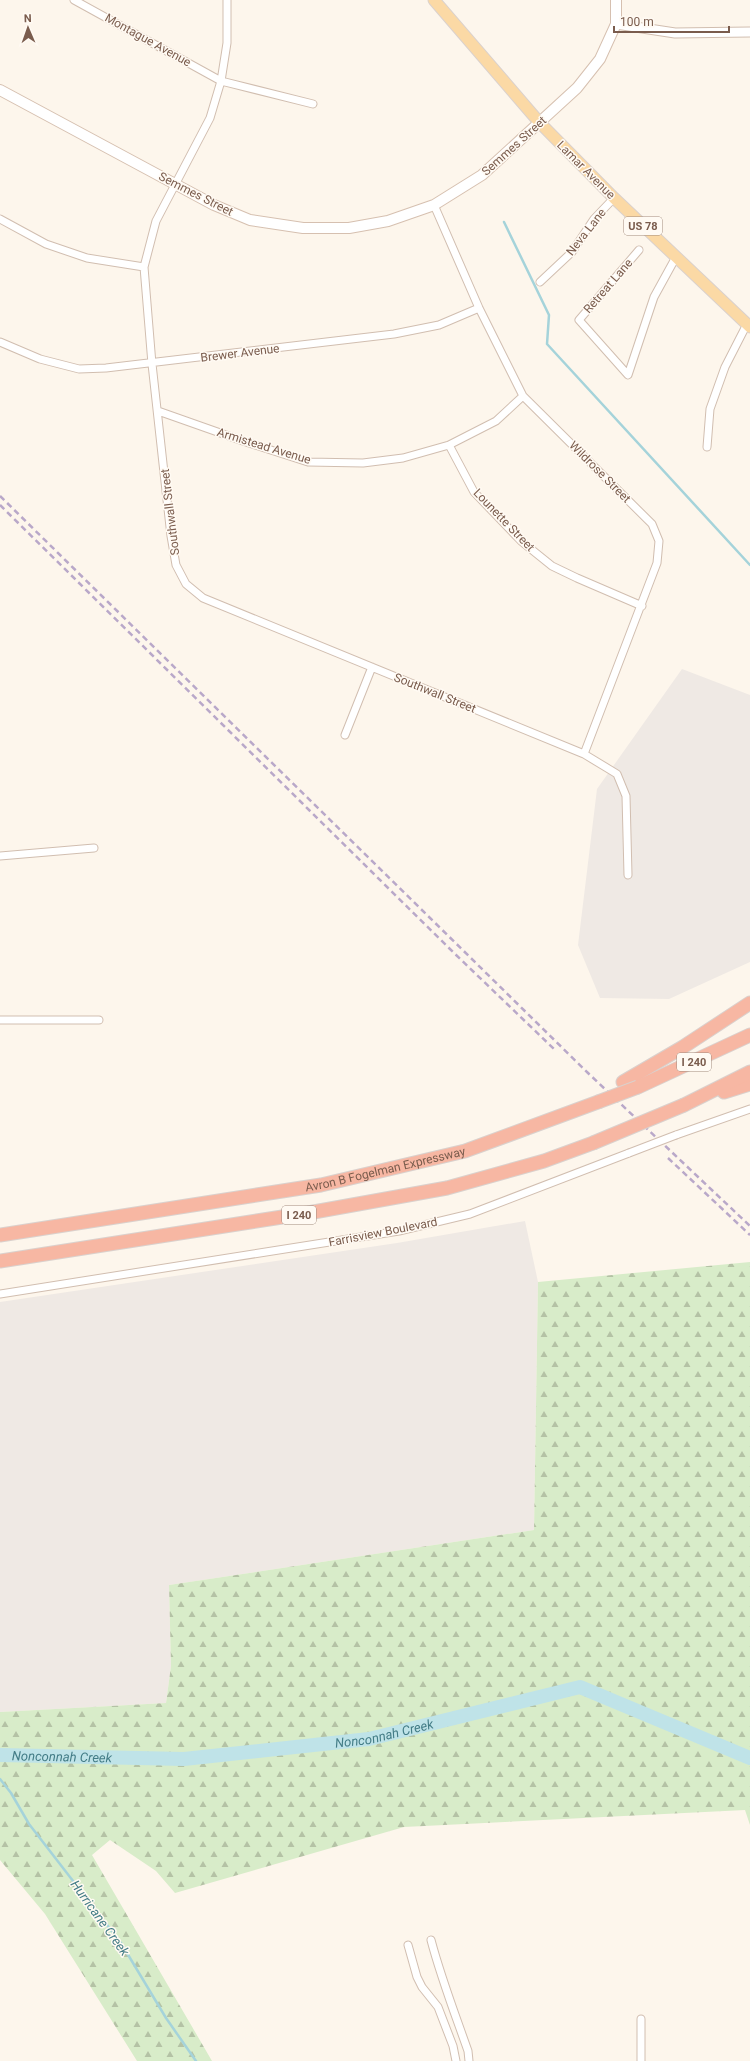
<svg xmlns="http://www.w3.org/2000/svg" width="750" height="2061" font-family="Roboto,sans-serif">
<defs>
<pattern id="forest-firs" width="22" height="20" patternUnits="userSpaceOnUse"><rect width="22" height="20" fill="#d8ecc9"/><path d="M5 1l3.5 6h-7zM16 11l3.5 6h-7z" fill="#b4c2a5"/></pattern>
</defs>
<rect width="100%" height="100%" fill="#fdf6ec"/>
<!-- industrial -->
<path fill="#efe9e4" d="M 682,669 L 750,695 L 750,962 L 669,999 L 600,998 L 578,945 L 597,789 Z
M 525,1221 L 538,1282 L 534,1530 L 169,1585 L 171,1666 L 166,1703 L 0,1712 L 0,1302 L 397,1243 Z"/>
<!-- forest -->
<path fill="url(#forest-firs)" d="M 750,1262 L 750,1825 L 745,1810 L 404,1827 L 175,1893 L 156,1871 L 110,1840 L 92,1855 L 212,2061 L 137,2061 L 45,1914 L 0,1860 L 0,1712 L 166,1703 L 171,1666 L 169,1585 L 534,1530 L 538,1282 Z"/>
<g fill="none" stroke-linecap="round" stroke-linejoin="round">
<!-- stream -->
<path stroke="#a5d3da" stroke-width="2.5" d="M 504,222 L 549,315 L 547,344 L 750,565
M 0,1779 L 11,1793 L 29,1824 L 121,1943 L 166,2018 L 196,2061"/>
<!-- river -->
<path stroke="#bfe3e8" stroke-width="14" id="s1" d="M 0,1755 L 184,1759 L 369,1739 L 580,1687 L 750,1758"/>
<defs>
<path id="minor" d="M 74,0 L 221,81 L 313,104
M 227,0 L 227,43 L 221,81 L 210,118 L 156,221 L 144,267 L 152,364 L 171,536 L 176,565 L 186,584 L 203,598 L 584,754 L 617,774 L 626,796 L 628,875
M 434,205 L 479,308 L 523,396 L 652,524 L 659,541 L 657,563 L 584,754
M 0,219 L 46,244 L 87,258 L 144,267
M 639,250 L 579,320 L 628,375 L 654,297 L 676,257
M 540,282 L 572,252 L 594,219 L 614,198
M 0,342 L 40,359 L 79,369 L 106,368 L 394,334 L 439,325 L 479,308
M 158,411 L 243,441 L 308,462 L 363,463 L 403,458 L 449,445 L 496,421 L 523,396
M 449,445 L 474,492 L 521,541 L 552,566 L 577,578 L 642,606
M 707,447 L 710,409 L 725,367 L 747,324
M 345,735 L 372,667
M 0,856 L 94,848
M 0,1020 L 99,1020
M 676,1135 L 750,1109
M 0,1294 L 399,1231 L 470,1214 L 629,1153
M 431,1940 C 441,1978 455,2014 468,2051 L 469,2061
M 408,1945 L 417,1977 L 422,1987 L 438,2007 L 453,2046 L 456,2061
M 641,2061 L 641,2019"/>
<path id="tertiary" d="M 616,24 L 675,33 L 750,32"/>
<path id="secondary" d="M 0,90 L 214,205 L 250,220 L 303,228 L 349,228 L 388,221 L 434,205 L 482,175 L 577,88 L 600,59 L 616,24 L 616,0"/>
<path id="primary" d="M 434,0 L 539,122 L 614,198 L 750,327"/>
<g id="motorway">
<path d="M 623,1082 L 683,1047 L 750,1003"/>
<path d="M 638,1087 L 750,1035"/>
<path d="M 724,1092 L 750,1084"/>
<path d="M 684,1105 L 750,1072"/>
<path id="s2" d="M 0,1235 L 321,1185 L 465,1151 L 598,1102"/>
<path d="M 0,1261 L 308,1213 L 447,1188 L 544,1161 L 593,1143"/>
</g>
</defs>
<!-- minor casing -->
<use href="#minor" stroke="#d1beb0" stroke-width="9"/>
<!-- tertiary casing -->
<use href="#tertiary" stroke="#d1beb0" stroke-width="11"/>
<!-- secondary casing -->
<use href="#secondary" stroke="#d6c0b0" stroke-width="12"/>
<!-- primary casing -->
<use href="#primary" stroke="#dad1cd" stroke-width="13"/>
<!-- motorway casing -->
<use href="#motorway" stroke="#dad1cd" stroke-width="15"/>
<!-- minor -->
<use href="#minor" stroke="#fff" stroke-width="7"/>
<!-- tertiary -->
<use href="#tertiary" stroke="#fff" stroke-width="9"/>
<!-- secondary -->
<use href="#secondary" stroke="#fff" stroke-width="10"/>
<!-- primary -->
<use href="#primary" stroke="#fbd9a5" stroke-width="11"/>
<!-- motorway -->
<use href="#motorway" stroke="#f7b7a3" stroke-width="13"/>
<!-- rail -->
<path stroke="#b9a8c9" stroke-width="2.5" stroke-dasharray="6 4" stroke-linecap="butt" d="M 0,496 L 588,1073 L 750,1226
M 0,505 L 454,953 L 554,1049
M 668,1158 L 750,1235"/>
<defs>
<path id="minor-bridge" d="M 629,1153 L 676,1135"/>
<path id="motorway-bridge" d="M 598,1102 L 638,1087
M 593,1143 L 684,1105"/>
</defs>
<!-- minor-bridge casing -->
<use href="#minor-bridge" stroke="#d1beb0" stroke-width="9" stroke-linecap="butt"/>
<!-- motorway-bridge casing -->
<use href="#motorway-bridge" stroke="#dad1cd" stroke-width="15" stroke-linecap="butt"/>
<!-- minor-bridge -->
<use href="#minor-bridge" stroke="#fff" stroke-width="7"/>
<!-- motorway-bridge -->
<use href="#motorway-bridge" stroke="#f7b7a3" stroke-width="13"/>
</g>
<g text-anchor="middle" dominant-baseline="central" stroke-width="3" stroke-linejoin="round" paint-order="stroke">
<!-- shield labels -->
<g fill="#fffaf3" stroke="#a28b7f" stroke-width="1">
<rect x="624" y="217" width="38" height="18" rx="3"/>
<rect x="677" y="1053" width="34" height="18" rx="3"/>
<rect x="282" y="1206" width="34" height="18" rx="3"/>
</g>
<g font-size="11" font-weight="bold" fill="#7a5c4d">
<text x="643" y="226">US 78</text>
<text x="694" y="1062">I 240</text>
<text x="299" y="1215">I 240</text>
</g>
<!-- street labels -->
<g font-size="12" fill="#7a5c4d" stroke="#fffaf3">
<text transform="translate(148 40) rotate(29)">Montague Avenue</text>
<text transform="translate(514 146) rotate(-42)">Semmes Street</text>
<text transform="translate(586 170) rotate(45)">Lamar Avenue</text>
<text transform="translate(196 194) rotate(27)">Semmes Street</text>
<text transform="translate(586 232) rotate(-52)">Neva Lane</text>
<text transform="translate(608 286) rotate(-49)">Retreat Lane</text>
<text transform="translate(240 353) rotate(-7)">Brewer Avenue</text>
<text transform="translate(264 446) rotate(17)">Armistead Avenue</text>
<text transform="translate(600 472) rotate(45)">Wildrose Street</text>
<text transform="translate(170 512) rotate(-97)">Southwall Street</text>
<text transform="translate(504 520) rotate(46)">Lounette Street</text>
<text transform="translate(435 693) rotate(22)">Southwall Street</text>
<text stroke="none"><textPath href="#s2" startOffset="391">Avron B Fogelman Expressway</textPath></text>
<text transform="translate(383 1232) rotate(-11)">Farrisview Boulevard</text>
</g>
<!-- water labels -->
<g font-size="13" font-style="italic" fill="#437c86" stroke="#fffaf3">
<text stroke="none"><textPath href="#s1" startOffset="386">Nonconnah Creek</textPath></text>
<text stroke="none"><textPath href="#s1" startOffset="62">Nonconnah Creek</textPath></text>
<text transform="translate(100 1918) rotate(54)">Hurricane Creek</text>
</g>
</g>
<!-- north arrow -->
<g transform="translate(28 28) rotate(358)" stroke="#fffaf3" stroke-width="3" paint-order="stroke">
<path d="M0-3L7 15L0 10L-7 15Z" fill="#7a5c4d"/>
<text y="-6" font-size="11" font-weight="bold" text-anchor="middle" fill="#7a5c4d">N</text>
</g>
<!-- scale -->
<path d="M614 26v6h115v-6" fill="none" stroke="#7a5c4d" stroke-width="2"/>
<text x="620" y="26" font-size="12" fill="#7a5c4d" stroke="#fffaf3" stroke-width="3" paint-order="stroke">100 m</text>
</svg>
